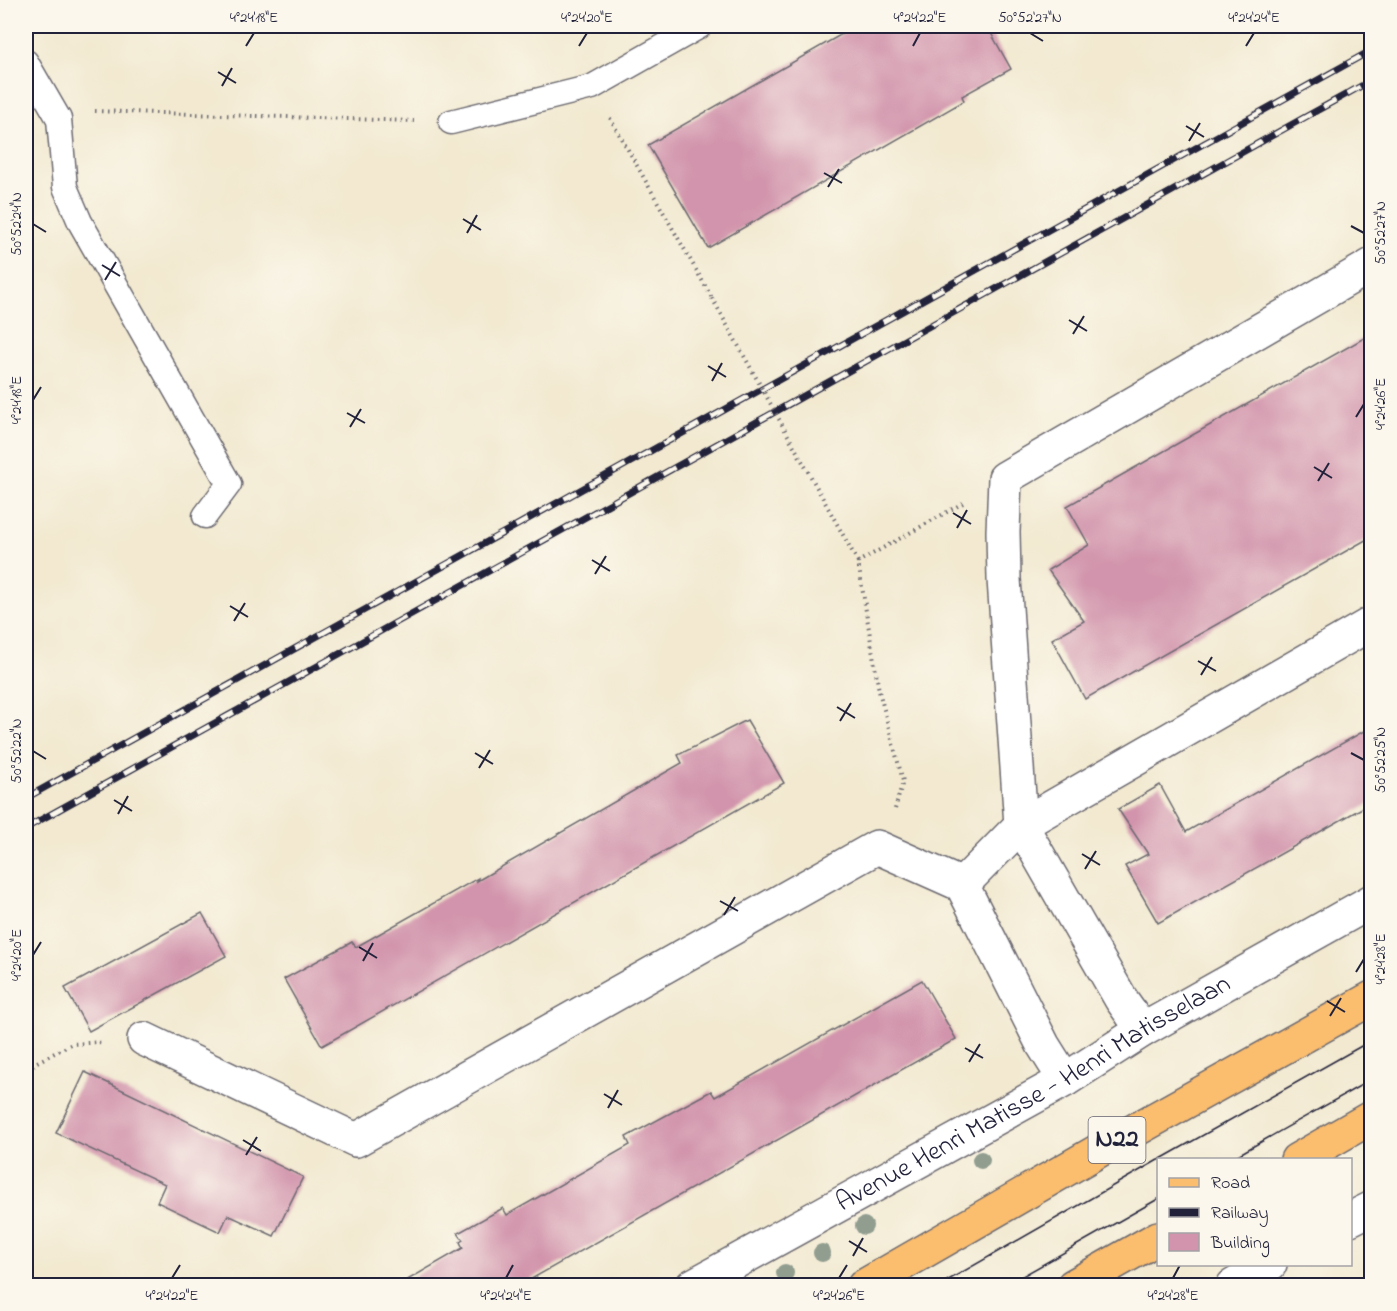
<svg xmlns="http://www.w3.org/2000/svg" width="1397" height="1311" font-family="'Indie Flower',sans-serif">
<rect width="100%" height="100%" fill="#fbf7ec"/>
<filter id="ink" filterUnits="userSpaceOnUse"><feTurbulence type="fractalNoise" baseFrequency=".0167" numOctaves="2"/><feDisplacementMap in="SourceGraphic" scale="12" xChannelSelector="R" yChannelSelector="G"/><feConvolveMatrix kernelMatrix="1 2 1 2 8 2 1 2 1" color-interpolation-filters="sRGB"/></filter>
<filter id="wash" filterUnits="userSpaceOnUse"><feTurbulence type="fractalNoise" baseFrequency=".008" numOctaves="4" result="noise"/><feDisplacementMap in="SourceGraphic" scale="24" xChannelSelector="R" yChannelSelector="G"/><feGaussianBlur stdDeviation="1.35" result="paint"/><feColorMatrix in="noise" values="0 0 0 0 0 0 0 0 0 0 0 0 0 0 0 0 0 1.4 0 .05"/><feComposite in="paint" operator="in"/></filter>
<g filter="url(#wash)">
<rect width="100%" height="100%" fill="#f2e9d0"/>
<g id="blocks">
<!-- building -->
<path fill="#d294ac" d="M 856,26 L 987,26 L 1011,69 L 962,96 L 964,101 L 708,248 L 648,145 Z
M 1371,334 L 1371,537 L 1085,699 L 1052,639 L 1084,621 L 1048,570 L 1089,545 L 1067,506 Z
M 747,720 L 784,783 L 322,1046 L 284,979 L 352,942 L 356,947 L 478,878 L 477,881 L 682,763 L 678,755 Z
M 1371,727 L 1371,803 L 1158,923 L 1125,866 L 1148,854 L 1118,809 L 1160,785 L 1186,832 Z
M 202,913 L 226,956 L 89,1031 L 65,988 Z
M 922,980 L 956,1039 L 519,1286 L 397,1286 L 463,1248 L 460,1242 L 463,1240 L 458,1233 L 503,1208 L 507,1215 L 630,1145 L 626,1137 L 711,1091 L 715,1097 Z
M 85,1072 L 303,1177 L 274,1236 L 228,1215 L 220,1232 L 157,1202 L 165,1184 L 56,1133 Z"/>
</g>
</g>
<g filter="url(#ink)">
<use href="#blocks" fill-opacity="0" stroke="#6b686f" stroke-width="1.5"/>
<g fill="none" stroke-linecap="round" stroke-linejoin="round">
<defs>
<path id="service" d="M 26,62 L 59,119 L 65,187 L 80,222 L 229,484 L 205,516
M 451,122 L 592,87 L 700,26"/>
<g id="minor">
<path d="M 962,885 L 1021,825 L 1372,623"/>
<path d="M 1143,1030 L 1121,999 L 1021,825 L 1004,579 L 1003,532 L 1005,478 L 1372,265"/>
<path d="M 144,1039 L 356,1140 L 877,847 L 962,885 L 1043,1045 L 1065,1080"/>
<path d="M 1350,1219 L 1372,1208"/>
<path id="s1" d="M 692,1286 L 1065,1080 L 1143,1030 L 1372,901"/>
<path d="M 1233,1286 L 1270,1264"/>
</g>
<path id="primary" d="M 1297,1160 L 1372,1117
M 864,1286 L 1112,1143 L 1372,998
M 1073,1286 L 1158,1238"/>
</defs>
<!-- service casing -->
<use href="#service" stroke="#6b686f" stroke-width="27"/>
<!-- minor casing -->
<use href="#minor" stroke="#6b686f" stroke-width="36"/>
<!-- primary casing -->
<use href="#primary" stroke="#6b686f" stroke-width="36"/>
<!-- path -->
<path stroke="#6b686f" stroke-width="4" stroke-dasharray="1.5 4.5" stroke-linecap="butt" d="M 95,111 L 414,121
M 610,118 L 712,298
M 895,809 L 903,781 L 879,691 L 858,562 L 963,503
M 26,1076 L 37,1062 L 72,1044 L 104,1042"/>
<!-- service -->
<use href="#service" stroke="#fff" stroke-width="24"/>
<!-- minor -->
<use href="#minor" stroke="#fff" stroke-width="33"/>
<!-- primary -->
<use href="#primary" stroke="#fbbd6e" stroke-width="33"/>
<!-- tram -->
<path stroke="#22223b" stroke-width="1.5" d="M 1159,1160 L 1372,1040
M 1229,1160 L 1372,1079
M 938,1286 L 1158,1160
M 1005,1286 L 1158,1199"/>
<defs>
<path id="rail" d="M 26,798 L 1372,50
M 26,828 L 1372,80"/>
</defs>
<!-- rail casing -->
<use href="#rail" stroke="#22223b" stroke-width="7"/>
<!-- rail -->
<use href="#rail" stroke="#fbf7ec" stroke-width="4.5" stroke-dasharray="14" stroke-linecap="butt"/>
<!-- path-bridge -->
<path stroke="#6b686f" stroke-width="4" stroke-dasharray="1.5 4.5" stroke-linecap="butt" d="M 712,298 L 858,562"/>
</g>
<!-- trees -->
<g fill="#919d8f">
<circle cx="981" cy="1160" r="9"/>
<circle cx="864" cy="1226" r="9"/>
<circle cx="822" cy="1253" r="9"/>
<circle cx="785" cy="1273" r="9"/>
</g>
</g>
<!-- ticks -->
<path fill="none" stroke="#22223b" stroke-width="2" d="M 1030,33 L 1043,41M 246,46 L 254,33M 579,46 L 587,33M 913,46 L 920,33M 1246,46 L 1254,33M 218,72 L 236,83M 222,86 L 232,68M 1186,126 L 1204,137M 1189,141 L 1200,123M 824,173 L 842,183M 828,187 L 839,169M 463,219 L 481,230M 33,224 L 46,232M 1351,226 L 1364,233M 467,233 L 477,215M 102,265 L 120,276M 105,280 L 116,262M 1069,320 L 1087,331M 1073,334 L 1084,316M 708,366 L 726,377M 712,381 L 722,363M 33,400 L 41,387M 347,413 L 365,423M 1356,417 L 1364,404M 350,427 L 361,409M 1314,467 L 1332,478M 1318,481 L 1329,463M 953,513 L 971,524M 957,528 L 967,510M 592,560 L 610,571M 595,574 L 606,556M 230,606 L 248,617M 234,621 L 245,603M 1198,661 L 1216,671M 1201,675 L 1212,657M 837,707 L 855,718M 840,721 L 851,703M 33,751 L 46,759M 475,753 L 493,764M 1351,753 L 1364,760M 479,768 L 490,750M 114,800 L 132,811M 118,814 L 128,796M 1082,854 L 1100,865M 1085,869 L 1096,851M 720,901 L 738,911M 724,915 L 735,897M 359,947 L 377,958M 33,955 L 41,942M 363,961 L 373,943M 1356,972 L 1364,959M 1327,1001 L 1345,1012M 1330,1016 L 1341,998M 965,1048 L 983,1058M 969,1062 L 980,1044M 604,1094 L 622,1105M 608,1108 L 618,1090M 243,1140 L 261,1151M 246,1155 L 257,1137M 849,1241 L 867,1252M 853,1256 L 863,1238M 172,1278 L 180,1265M 506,1278 L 513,1265M 839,1278 L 847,1265M 1173,1278 L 1180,1265"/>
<g text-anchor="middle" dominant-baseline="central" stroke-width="4.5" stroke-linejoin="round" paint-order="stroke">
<!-- shield labels -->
<rect fill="#fbf7ec" stroke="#636270" stroke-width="1.5" x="1088.5" y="1117" width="57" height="46" rx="4.5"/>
<g font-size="26" font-weight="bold" fill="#22223b">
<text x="1117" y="1140">N22</text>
</g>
<!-- street labels -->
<g font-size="27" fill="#22223b" stroke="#fbf7ec">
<text stroke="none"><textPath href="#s1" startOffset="392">Avenue Henri Matisse - Henri Matisselaan</textPath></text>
</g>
</g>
<!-- margin -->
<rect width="1397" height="1311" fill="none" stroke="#fbf7ec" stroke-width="66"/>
<!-- legend -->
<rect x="1157" y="1158" width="195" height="108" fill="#fbf7ec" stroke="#a4a2a5" stroke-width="1.5"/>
<rect x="1169" y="1178" width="30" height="9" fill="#fbbd6e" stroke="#a4a2a5" stroke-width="1.5"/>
<text x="1211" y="1188" font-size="18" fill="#22223b">Road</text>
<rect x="1169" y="1208" width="30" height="9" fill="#22223b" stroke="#a4a2a5" stroke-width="1.5"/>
<text x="1211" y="1218" font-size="18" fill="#22223b">Railway</text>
<rect x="1169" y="1233" width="30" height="18" fill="#d294ac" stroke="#a4a2a5" stroke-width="1.5"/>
<text x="1211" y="1248" font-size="18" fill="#22223b">Building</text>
<rect x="33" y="33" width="1331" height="1245" fill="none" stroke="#22223b" stroke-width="2"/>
<g font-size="15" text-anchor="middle" fill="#22223b">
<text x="254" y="22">4°24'18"E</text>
<text x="587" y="22">4°24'20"E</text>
<text x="920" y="22">4°24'22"E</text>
<text x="1030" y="22">50°52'27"N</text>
<text x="1254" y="22">4°24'24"E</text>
<text transform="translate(16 224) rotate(-90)" y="5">50°52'24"N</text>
<text transform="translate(1380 233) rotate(-90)" y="5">50°52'27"N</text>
<text transform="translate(16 400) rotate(-90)" y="5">4°24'18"E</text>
<text transform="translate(1380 404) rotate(-90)" y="5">4°24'26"E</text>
<text transform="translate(16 751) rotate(-90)" y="5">50°52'22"N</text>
<text transform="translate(1380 760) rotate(-90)" y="5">50°52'25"N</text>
<text transform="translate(16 955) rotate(-90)" y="5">4°24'20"E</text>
<text transform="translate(1380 959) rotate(-90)" y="5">4°24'28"E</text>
<text x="172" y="1300">4°24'22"E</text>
<text x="506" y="1300">4°24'24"E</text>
<text x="839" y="1300">4°24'26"E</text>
<text x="1173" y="1300">4°24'28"E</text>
</g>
</svg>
